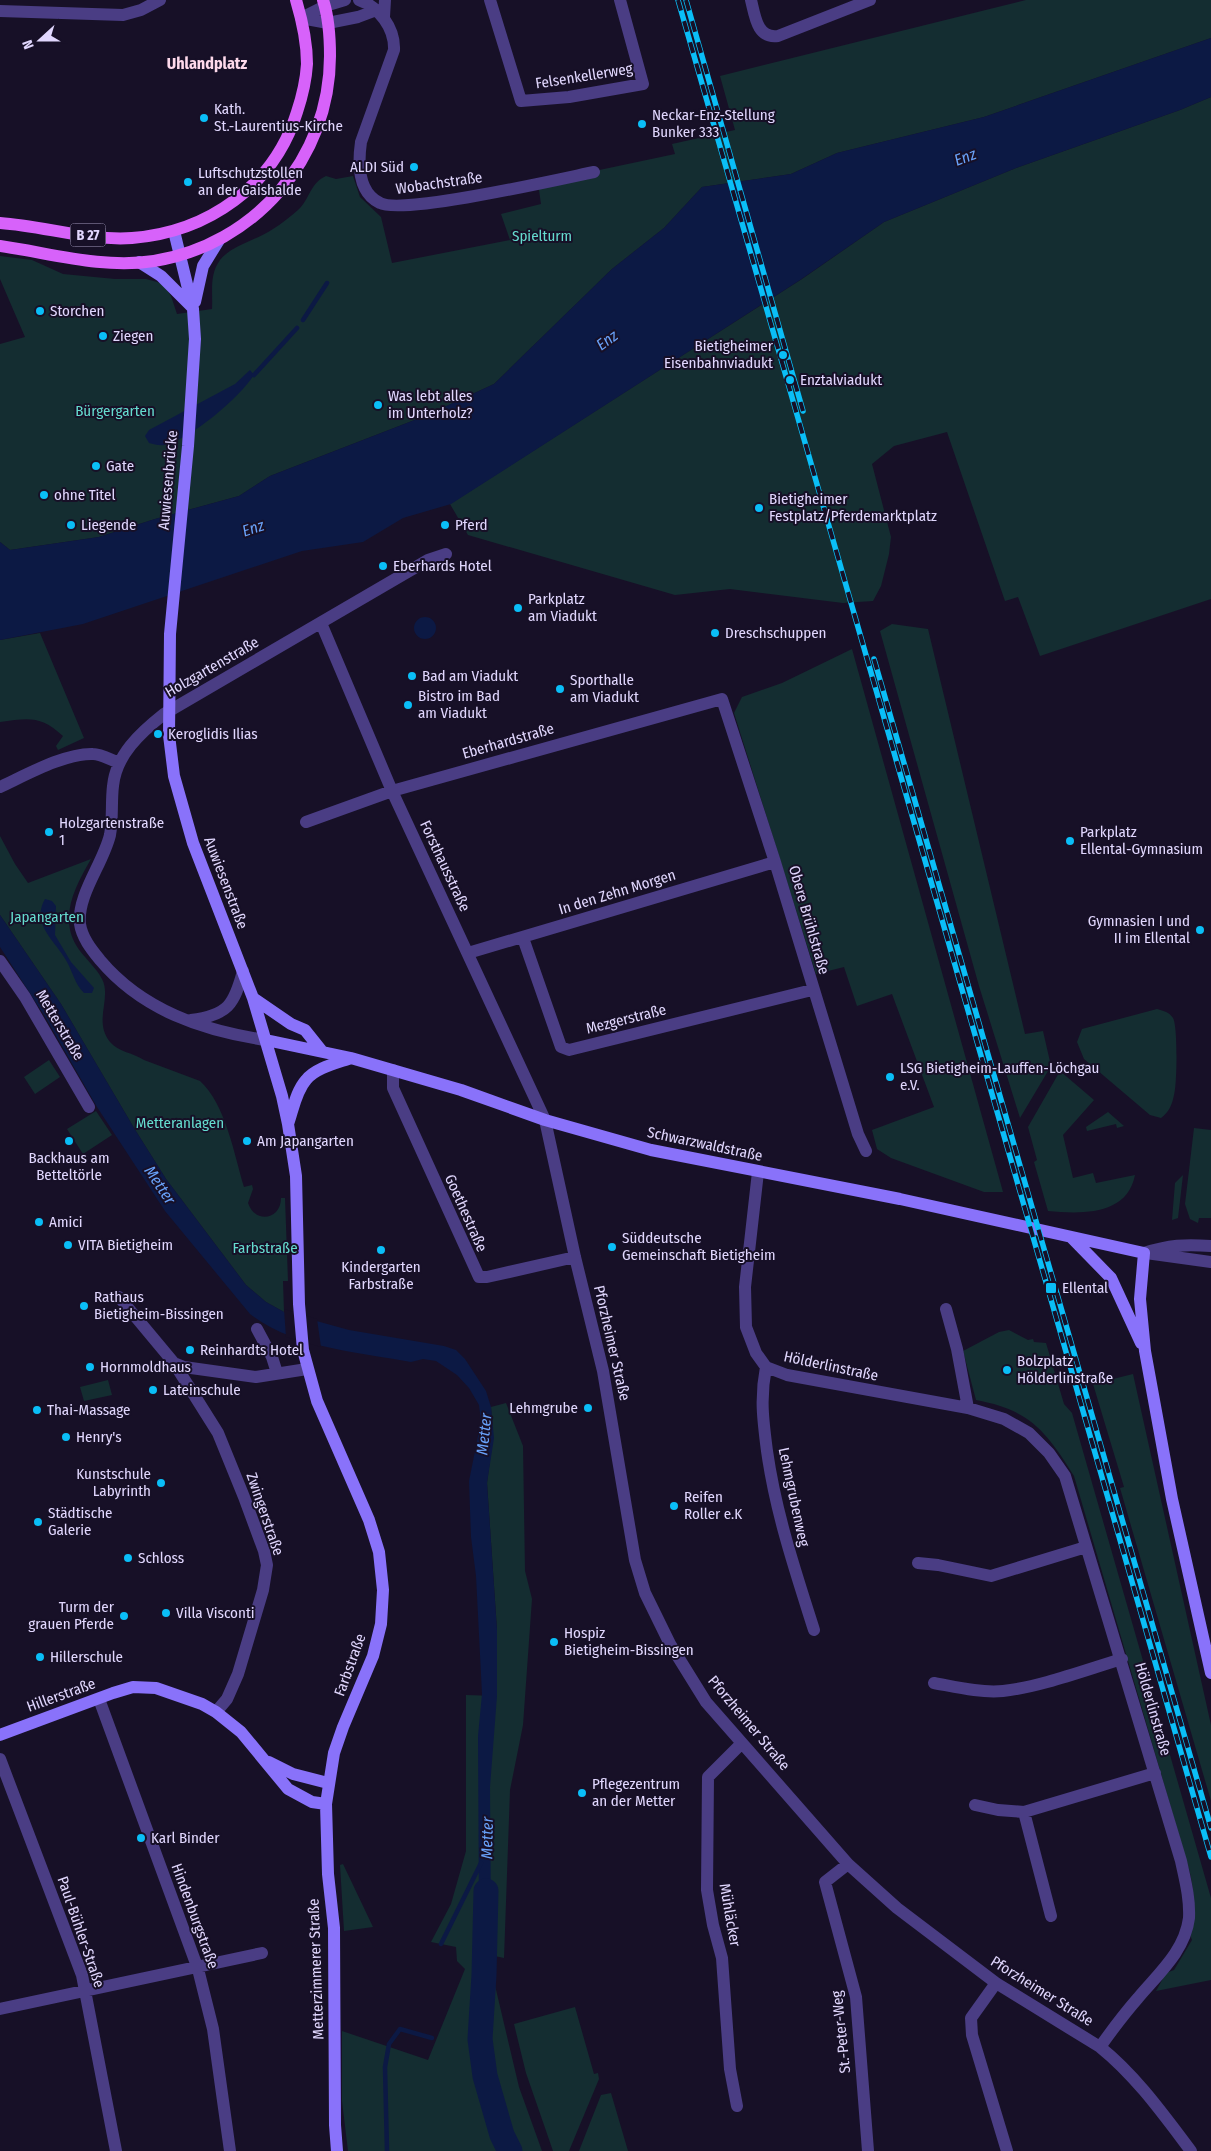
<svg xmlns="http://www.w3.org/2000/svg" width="1211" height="2151" font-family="'Fira Sans Condensed',sans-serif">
<rect width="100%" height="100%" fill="#171027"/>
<!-- green -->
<path fill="#142d31" d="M 1026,0 L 1211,0 L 1211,38 L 984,117 L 837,153 L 791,174 L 702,187 L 664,228 L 612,269 L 494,384 L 425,416 L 270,476 L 239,496 L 155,519 L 99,537 L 10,550 L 0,542 L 0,344 L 25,337 L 0,279 L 0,256 L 32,260 L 63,274 L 115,279 L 146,279 L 157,282 L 164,285 L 171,296 L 177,314 L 212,309 C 213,292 209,275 220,260 C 232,245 257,240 273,229 C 281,224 290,217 298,210 C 310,199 310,183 326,176 L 336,179 L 353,176 L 360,197 L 381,217 L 392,263 L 510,240 L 501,214 L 541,204 L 538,183 L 675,154 L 672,144 L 735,130 L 720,76 Z
M 1211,97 L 1211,599 L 1040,656 L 1018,597 L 1005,601 L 947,432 L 894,446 L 872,464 L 891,537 L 889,554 L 881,586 L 873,601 L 843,603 L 730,589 L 675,595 L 468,535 L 450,504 L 802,279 L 884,222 L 1016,168 L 1180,110 Z
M 892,624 L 928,629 L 1025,1034 L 1043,1031 L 1051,1066 L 1020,1118 L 979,986 L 880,631 Z
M 40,633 L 84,738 L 58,750 L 56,746 L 63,736 C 41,715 28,718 0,722 L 0,640 Z
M 852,649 L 1003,1192 L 984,1192 L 891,1158 L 877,1149 L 872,1130 L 934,1107 L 892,994 L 857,1006 L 844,967 L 816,974 L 734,713 L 742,697 L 782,683 Z
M 0,836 L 15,864 L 28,883 L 91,859 C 76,885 59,916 76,945 C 83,957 96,967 102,979 C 112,998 93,1021 110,1042 C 118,1052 134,1053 144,1060 L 200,1081 C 226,1105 234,1154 244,1187 L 252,1185 L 253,1189 L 248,1203 C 255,1224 281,1220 281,1198 L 285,1198 L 288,1281 L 283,1281 L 284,1312 L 266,1302 L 246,1285 L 166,1179 L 134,1128 L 61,1004 L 0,915 Z
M 1157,1009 C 1164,1011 1169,1012 1173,1018 C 1178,1026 1177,1086 1174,1095 C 1172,1105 1169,1112 1161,1118 L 1150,1115 L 1084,1059 L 1077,1042 L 1082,1029 Z
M 49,1060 L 60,1077 L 35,1094 L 24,1077 Z
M 1060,1071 L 1094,1100 L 1063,1135 L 1073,1178 L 1093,1173 L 1096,1183 L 1135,1175 C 1127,1216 1081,1214 1048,1211 L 1034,1162 L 1037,1160 L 1028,1127 Z
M 96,1111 L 112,1135 L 83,1154 L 67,1129 Z
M 1108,1112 L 1124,1126 L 1117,1128 L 1116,1124 L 1087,1131 L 1086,1127 Z
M 1194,1128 L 1211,1130 L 1211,1218 L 1199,1218 L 1198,1223 L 1190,1219 L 1185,1204 Z
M 1183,1175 L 1178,1218 L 1172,1220 L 1175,1183 Z
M 1009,1330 L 1028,1340 L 1033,1339 L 1034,1342 L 1046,1343 L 1064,1404 L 1072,1413 L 1211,1898 L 1211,1980 L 1156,1991 L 1166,1973 L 1174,1970 L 1192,1940 C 1188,1931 1192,1925 1193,1917 C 1195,1902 1193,1887 1190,1873 L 1074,1476 C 1046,1431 1030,1410 976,1400 L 963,1351 L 999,1332 Z
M 1133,1374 L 1211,1725 L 1211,1801 L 1120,1488 L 1124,1487 L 1093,1384 Z
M 108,1380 L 112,1395 L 84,1401 L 80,1387 Z
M 506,1403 L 523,1446 L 525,1571 L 532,1599 L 523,1725 L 510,1790 L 504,1958 L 485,1954 L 493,1977 L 519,2087 L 542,2151 L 348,2151 L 342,2101 L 342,2031 L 428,2060 L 465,1969 L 457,1961 L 456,1947 L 431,1942 L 451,1904 L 466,1851 L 466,1695 L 496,1696 L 497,1630 L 487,1483 L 493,1438 L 491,1407 Z
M 343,1864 L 373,1927 L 344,1931 L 340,1865 Z
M 575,2007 L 594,2074 L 598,2073 L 599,2079 L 569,2151 L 553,2151 L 526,2073 L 514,2024 Z
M 611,2093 L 628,2151 L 579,2151 L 601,2095 Z"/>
<!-- water -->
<path fill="#0c1944" d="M 1211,38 L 1211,97 L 1180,110 L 1016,168 L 884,222 L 800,280 L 451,504 L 403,518 L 363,542 L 302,551 L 83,624 L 0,640 L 0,542 L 10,550 L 99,537 L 155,519 L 239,496 L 270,476 L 425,416 L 494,384 L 612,269 L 664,228 L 702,187 L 791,174 L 837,153 L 984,117 Z
M 250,370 L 254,375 C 240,397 190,440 164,445 C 159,446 154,444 149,443 L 145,436 L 149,430 L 235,384 Z
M414 628a11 11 0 1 1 22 0a11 11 0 1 1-22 0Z
M 45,899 L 52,901 L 56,906 L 55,935 L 71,962 L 94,988 L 92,993 L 84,993 C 75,984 73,973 67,962 C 57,942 30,925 45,899 Z
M 0,915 L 61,1004 L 134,1128 L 166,1179 L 246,1285 L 266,1302 L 284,1312 L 349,1330 L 444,1346 L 456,1350 L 465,1359 L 486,1391 L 491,1407 L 494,1438 L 487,1483 L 497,1630 L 497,1696 L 490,1787 L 491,1925 L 479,1925 L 478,1736 L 482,1694 L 476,1576 L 471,1537 L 469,1481 L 481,1421 L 479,1405 L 469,1388 L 457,1375 L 436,1361 L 423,1359 L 411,1362 C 357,1352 294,1348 250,1314 L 165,1211 L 97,1107 L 44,1015 L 0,947 Z"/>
<!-- pier -->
<path fill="#171027" d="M 284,1309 L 317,1319 L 321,1347 L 286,1337 Z"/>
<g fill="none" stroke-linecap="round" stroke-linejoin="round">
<!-- stream -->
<path stroke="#0c1944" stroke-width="4.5" d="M 303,320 L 327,283
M 254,375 L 297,328
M 441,1944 L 481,1863
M 387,2151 L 385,2067 L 389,2044 L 400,2029 L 432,2038"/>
<!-- river -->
<path stroke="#0c1944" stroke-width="25" d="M 486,1891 L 484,1975 L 480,2039 L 485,2076 L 502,2135 L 510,2151"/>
<!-- street -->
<path stroke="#4a3d84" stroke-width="12" d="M 359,0 C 379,7 395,28 394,50 L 361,142 C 358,163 357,192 380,203 C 403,215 560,179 594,172
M 490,0 L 521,101 L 569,97 L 643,84 L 620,0
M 751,0 C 755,16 757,39 778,36 L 870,0
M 0,11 L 123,15 L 141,10 L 160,0
M 384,17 L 385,0
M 301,18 L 328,23 L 358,17 L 374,11
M 301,18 L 325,6 L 345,0
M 321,623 L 392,791 L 545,1120 L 575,1257 L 603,1371 L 635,1560 L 645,1593 L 670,1644 L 706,1702 L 848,1864 L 897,1908 L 996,1983 L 1100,2047 C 1136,2076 1163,2114 1191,2151
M 0,787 C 26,775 65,753 93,754 C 101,754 111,760 119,763
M 306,822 L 392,791 L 722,699 L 775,862 L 858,1134 L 866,1151
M 523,938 L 561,1047 L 569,1050 L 812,990
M 468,953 L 775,862
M 0,961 L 25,997 L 89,1107
M 191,1020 C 228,1015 234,1005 243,971
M 266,1040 C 203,1031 142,1010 100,960 C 92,950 82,938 80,924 C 77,895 103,864 110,835 C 113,819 111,802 113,786 C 116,755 140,733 164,714 L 428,560 L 446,554
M 393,1070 L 393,1088 L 479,1277 L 487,1277 L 575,1257
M 758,1172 L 745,1287 L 746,1327 L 756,1353 L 766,1367 L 787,1375 L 968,1408 L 1004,1419 L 1029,1433 L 1049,1453 L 1065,1476 L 1181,1861 C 1185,1880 1190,1898 1189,1918 C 1185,1951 1158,1974 1138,1998 C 1124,2014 1112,2030 1100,2047
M 1144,1253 C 1169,1245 1185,1244 1211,1246
M 1146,1253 L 1211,1262
M 119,1297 L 174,1363 L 184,1367 L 256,1377 L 307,1369
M 946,1309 L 957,1349 L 968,1408
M 257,1329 L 272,1357 L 277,1373
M 174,1363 L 218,1433 L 244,1497 L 264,1551 L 267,1565 L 263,1590 L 238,1674 L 227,1699 L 216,1712
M 766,1367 C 760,1398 763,1420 767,1451 C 776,1514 795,1570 814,1630
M 918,1563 L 938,1565 L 991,1576 L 1086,1547
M 934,1683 C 956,1687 980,1693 1003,1691 C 1040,1687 1085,1670 1122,1659
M 99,1699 L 198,1969 L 213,2029 L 230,2151
M 0,1759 L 82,1975 L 116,2151
M 975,1805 L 998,1810 L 1024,1812 L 1155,1773
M 1024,1812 L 1051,1916
M 848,1864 L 825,1882 L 856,1997 L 868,2151
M 996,1983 L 971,2018 L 972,2035 L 1007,2151
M 0,2009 L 262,1953
M 737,2106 L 730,2069 L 722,1958 L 713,1925 L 707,1890 L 708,1777 L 741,1744"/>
<!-- secondary -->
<path stroke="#8972fa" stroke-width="12" d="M 174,231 L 193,309 L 195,339 L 188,446 L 170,634 L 169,735 L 174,776 L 193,843 L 253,998 L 282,1096 L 288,1124 L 296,1176 L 299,1304 L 303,1350 L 317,1401 L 369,1520 L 379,1552 L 383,1590 L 381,1624 L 373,1656 L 343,1727 L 334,1753 L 326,1804 L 328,1874 L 334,1928 L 335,2125 L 337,2151
M 139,262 L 161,276 L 192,307
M 195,302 L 203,266 L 219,240
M 253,998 L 291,1024 L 305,1030 L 321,1050
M 266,1040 L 351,1058 L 461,1090 L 545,1120 L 651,1150 L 900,1199 L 1144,1253 L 1140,1299 L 1145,1351 L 1172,1499 L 1211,1673
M 288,1124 C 293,1110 296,1091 306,1080 C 315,1068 337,1063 351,1058
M 1072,1238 L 1111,1278 L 1141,1343
M 0,1735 L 113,1693 L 133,1687 L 156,1688 L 202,1704 L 216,1712 L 241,1732 L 288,1789 L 312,1802 L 326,1804
M 269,1762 L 293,1774 L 328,1783"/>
<!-- primary -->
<path stroke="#d762fa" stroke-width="12" d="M 0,223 C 44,226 88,241 132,238 C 208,232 274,186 297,112 C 302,97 306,80 307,64 C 307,43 302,20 296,0
M 0,246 C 50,253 102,269 154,261 C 254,245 330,159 330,56 C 330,37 329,18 323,0"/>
<defs>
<path id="rail" d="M 678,0 L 1211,1857
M 686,0 L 803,411
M 874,659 L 1211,1828"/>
</defs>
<!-- rail casing -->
<use href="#rail" stroke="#0abef7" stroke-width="5.5"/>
<!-- rail -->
<use href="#rail" stroke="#171027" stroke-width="4" stroke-dasharray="11" stroke-linecap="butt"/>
</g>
<!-- markers -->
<g fill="#0abef7" stroke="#171027" stroke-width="2">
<circle cx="204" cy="118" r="5"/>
<circle cx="642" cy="124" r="5"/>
<circle cx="414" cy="167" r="5"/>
<circle cx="188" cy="182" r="5"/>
<circle cx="40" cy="311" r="5"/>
<circle cx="103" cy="336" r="5"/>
<circle cx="783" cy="355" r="5"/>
<circle cx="790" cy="380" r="5"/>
<circle cx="378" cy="405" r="5"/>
<circle cx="96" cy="466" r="5"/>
<circle cx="44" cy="495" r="5"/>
<circle cx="759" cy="508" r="5"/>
<circle cx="71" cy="525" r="5"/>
<circle cx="445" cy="525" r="5"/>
<circle cx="383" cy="566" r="5"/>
<circle cx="518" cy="608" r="5"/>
<circle cx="715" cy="633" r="5"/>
<circle cx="412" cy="676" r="5"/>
<circle cx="560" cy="689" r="5"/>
<circle cx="408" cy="705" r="5"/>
<circle cx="158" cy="734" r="5"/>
<circle cx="49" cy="832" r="5"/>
<circle cx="1070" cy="841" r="5"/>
<circle cx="1200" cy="930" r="5"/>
<circle cx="890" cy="1077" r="5"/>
<circle cx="69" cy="1141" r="5"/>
<circle cx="247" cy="1141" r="5"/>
<circle cx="39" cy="1222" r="5"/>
<circle cx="68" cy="1245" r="5"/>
<circle cx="612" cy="1247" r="5"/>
<circle cx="381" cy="1250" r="5"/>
<rect x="1045" y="1282" width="12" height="12" rx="2.5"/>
<circle cx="84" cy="1306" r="5"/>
<circle cx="190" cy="1350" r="5"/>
<circle cx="90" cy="1367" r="5"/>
<circle cx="1007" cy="1370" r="5"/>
<circle cx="153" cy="1390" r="5"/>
<circle cx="588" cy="1408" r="5"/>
<circle cx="37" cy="1410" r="5"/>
<circle cx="66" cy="1437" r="5"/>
<circle cx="161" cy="1483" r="5"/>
<circle cx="674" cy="1506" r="5"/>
<circle cx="38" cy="1522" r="5"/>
<circle cx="128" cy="1558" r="5"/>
<circle cx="166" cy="1613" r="5"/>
<circle cx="124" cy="1616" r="5"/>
<circle cx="554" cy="1642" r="5"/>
<circle cx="40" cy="1657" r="5"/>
<circle cx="582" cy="1793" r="5"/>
<circle cx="141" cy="1838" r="5"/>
</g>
<g text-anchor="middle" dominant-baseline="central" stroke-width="4" stroke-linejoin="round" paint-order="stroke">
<!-- shield labels -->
<rect fill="#171027" stroke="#a49bbe" stroke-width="1" x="70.5" y="223.5" width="35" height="23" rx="4"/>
<g font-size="14" font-weight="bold" fill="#e1d7fe">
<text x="88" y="235">B 27</text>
</g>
<!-- street labels -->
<g font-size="15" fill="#e1d7fe" stroke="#171027">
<text transform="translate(584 76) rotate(-9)">Felsenkellerweg</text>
<text transform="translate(439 183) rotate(-8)">Wobachstraße</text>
<text transform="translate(168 480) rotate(-85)">Auwiesenbrücke</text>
<text transform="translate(212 667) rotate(-30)">Holzgartenstraße</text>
<text transform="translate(508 741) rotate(-16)">Eberhardstraße</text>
<text transform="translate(445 866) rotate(65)">Forsthausstraße</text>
<text transform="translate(226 883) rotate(69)">Auwiesenstraße</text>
<text transform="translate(617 892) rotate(-17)">In den Zehn Morgen</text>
<text transform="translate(809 920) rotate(74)">Obere Brühlstraße</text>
<text transform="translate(626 1019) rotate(-14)">Mezgerstraße</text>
<text transform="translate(60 1025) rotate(59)">Metterstraße</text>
<text transform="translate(705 1144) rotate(12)">Schwarzwaldstraße</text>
<text transform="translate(466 1213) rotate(66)">Goethestraße</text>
<text transform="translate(612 1343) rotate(77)">Pforzheimer Straße</text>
<text transform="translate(831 1366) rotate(12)">Hölderlinstraße</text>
<text transform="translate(794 1497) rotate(78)">Lehmgrubenweg</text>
<text transform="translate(265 1514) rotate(71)">Zwingerstraße</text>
<text transform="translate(350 1665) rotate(-70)">Farbstraße</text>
<text transform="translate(61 1695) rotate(-20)">Hillerstraße</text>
<text transform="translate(1153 1709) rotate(74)">Hölderlinstraße</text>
<text transform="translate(749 1723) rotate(50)">Pforzheimer Straße</text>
<text transform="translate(730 1915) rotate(80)">Mühläcker</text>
<text transform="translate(195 1916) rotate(70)">Hindenburgstraße</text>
<text transform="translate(81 1932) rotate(71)">Paul-Bühler-Straße</text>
<text transform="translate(316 1969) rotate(-92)">Metterzimmerer Straße</text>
<text transform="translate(1042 1991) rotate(32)">Pforzheimer Straße</text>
<text transform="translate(841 2032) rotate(-96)">St.-Peter-Weg</text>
</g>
<!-- poi labels -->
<g font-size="15" fill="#e1d7fe" stroke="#171027" text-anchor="start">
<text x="214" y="109">Kath.<tspan x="214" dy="17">St.-Laurentius-Kirche</tspan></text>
<text x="652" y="115">Neckar-Enz-Stellung<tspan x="652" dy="17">Bunker 333</tspan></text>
<text x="404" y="167" text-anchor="end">ALDI Süd</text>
<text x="198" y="173">Luftschutzstollen<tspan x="198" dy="17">an der Gaishalde</tspan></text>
<text x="50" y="311">Storchen</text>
<text x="113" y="336">Ziegen</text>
<text x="773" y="346" text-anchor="end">Bietigheimer<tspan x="773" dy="17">Eisenbahnviadukt</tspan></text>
<text x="800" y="380">Enztalviadukt</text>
<text x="388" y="396">Was lebt alles<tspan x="388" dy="17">im Unterholz?</tspan></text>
<text x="106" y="466">Gate</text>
<text x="54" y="495">ohne Titel</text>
<text x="769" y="499">Bietigheimer<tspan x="769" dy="17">Festplatz/Pferdemarktplatz</tspan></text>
<text x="81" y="525">Liegende</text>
<text x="455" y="525">Pferd</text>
<text x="393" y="566">Eberhards Hotel</text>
<text x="528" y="599">Parkplatz<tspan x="528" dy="17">am Viadukt</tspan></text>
<text x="725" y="633">Dreschschuppen</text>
<text x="422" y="676">Bad am Viadukt</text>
<text x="570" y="680">Sporthalle<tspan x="570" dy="17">am Viadukt</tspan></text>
<text x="418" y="696">Bistro im Bad<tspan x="418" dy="17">am Viadukt</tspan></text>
<text x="168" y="734">Keroglidis Ilias</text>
<text x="59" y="823">Holzgartenstraße<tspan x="59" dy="17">1</tspan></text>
<text x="1080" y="832">Parkplatz<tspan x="1080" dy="17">Ellental-Gymnasium</tspan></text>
<text x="1190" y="921" text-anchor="end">Gymnasien I und<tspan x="1190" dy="17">II im Ellental</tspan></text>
<text x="900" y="1068">LSG Bietigheim-Lauffen-Löchgau<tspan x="900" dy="17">e.V.</tspan></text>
<text x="257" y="1141">Am Japangarten</text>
<text x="69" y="1158" text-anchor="middle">Backhaus am<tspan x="69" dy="17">Betteltörle</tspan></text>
<text x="49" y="1222">Amici</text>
<text x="622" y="1238">Süddeutsche<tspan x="622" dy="17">Gemeinschaft Bietigheim</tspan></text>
<text x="78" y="1245">VITA Bietigheim</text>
<text x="381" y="1267" text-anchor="middle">Kindergarten<tspan x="381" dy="17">Farbstraße</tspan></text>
<text x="1062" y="1288">Ellental</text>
<text x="94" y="1297">Rathaus<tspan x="94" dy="17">Bietigheim-Bissingen</tspan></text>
<text x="200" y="1350">Reinhardts Hotel</text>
<text x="1017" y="1361">Bolzplatz<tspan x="1017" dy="17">Hölderlinstraße</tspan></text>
<text x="100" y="1367">Hornmoldhaus</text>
<text x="163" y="1390">Lateinschule</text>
<text x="578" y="1408" text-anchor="end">Lehmgrube</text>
<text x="47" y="1410">Thai-Massage</text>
<text x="76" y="1437">Henry's</text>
<text x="151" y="1474" text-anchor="end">Kunstschule<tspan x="151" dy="17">Labyrinth</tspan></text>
<text x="684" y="1497">Reifen<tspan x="684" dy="17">Roller e.K</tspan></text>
<text x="48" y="1513">Städtische<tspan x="48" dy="17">Galerie</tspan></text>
<text x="138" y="1558">Schloss</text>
<text x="114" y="1607" text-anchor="end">Turm der<tspan x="114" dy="17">grauen Pferde</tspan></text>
<text x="176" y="1613">Villa Visconti</text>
<text x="564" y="1633">Hospiz<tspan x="564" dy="17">Bietigheim-Bissingen</tspan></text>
<text x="50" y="1657">Hillerschule</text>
<text x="592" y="1784">Pflegezentrum<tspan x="592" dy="17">an der Metter</tspan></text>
<text x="151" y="1838">Karl Binder</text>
</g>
<!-- park labels -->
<g font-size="15" fill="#65dccf" stroke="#171027">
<text x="542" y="236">Spielturm</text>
<text x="115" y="411">Bürgergarten</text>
<text x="47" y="917">Japangarten</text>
<text x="180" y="1123">Metteranlagen</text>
<text x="265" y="1248">Farbstraße</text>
</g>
<!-- neighbourhood labels -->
<g font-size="16" font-weight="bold" fill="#fed9eb" stroke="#171027">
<text x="207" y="63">Uhlandplatz</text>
</g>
<!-- water labels -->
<g font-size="16" font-style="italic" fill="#69a2fa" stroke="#171027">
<text transform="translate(965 157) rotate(-21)">Enz</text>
<text transform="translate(607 340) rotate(-36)">Enz</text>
<text transform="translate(253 528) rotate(-18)">Enz</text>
<text transform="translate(160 1185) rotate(56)">Metter</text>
<text transform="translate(484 1434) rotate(-84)">Metter</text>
<text transform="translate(487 1838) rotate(-89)">Metter</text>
</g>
</g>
<!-- north arrow -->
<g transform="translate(40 40) rotate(249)" stroke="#171027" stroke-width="4" paint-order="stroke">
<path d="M0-4L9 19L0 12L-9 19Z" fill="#e1d7fe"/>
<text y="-8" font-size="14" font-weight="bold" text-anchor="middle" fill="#e1d7fe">N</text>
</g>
</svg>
